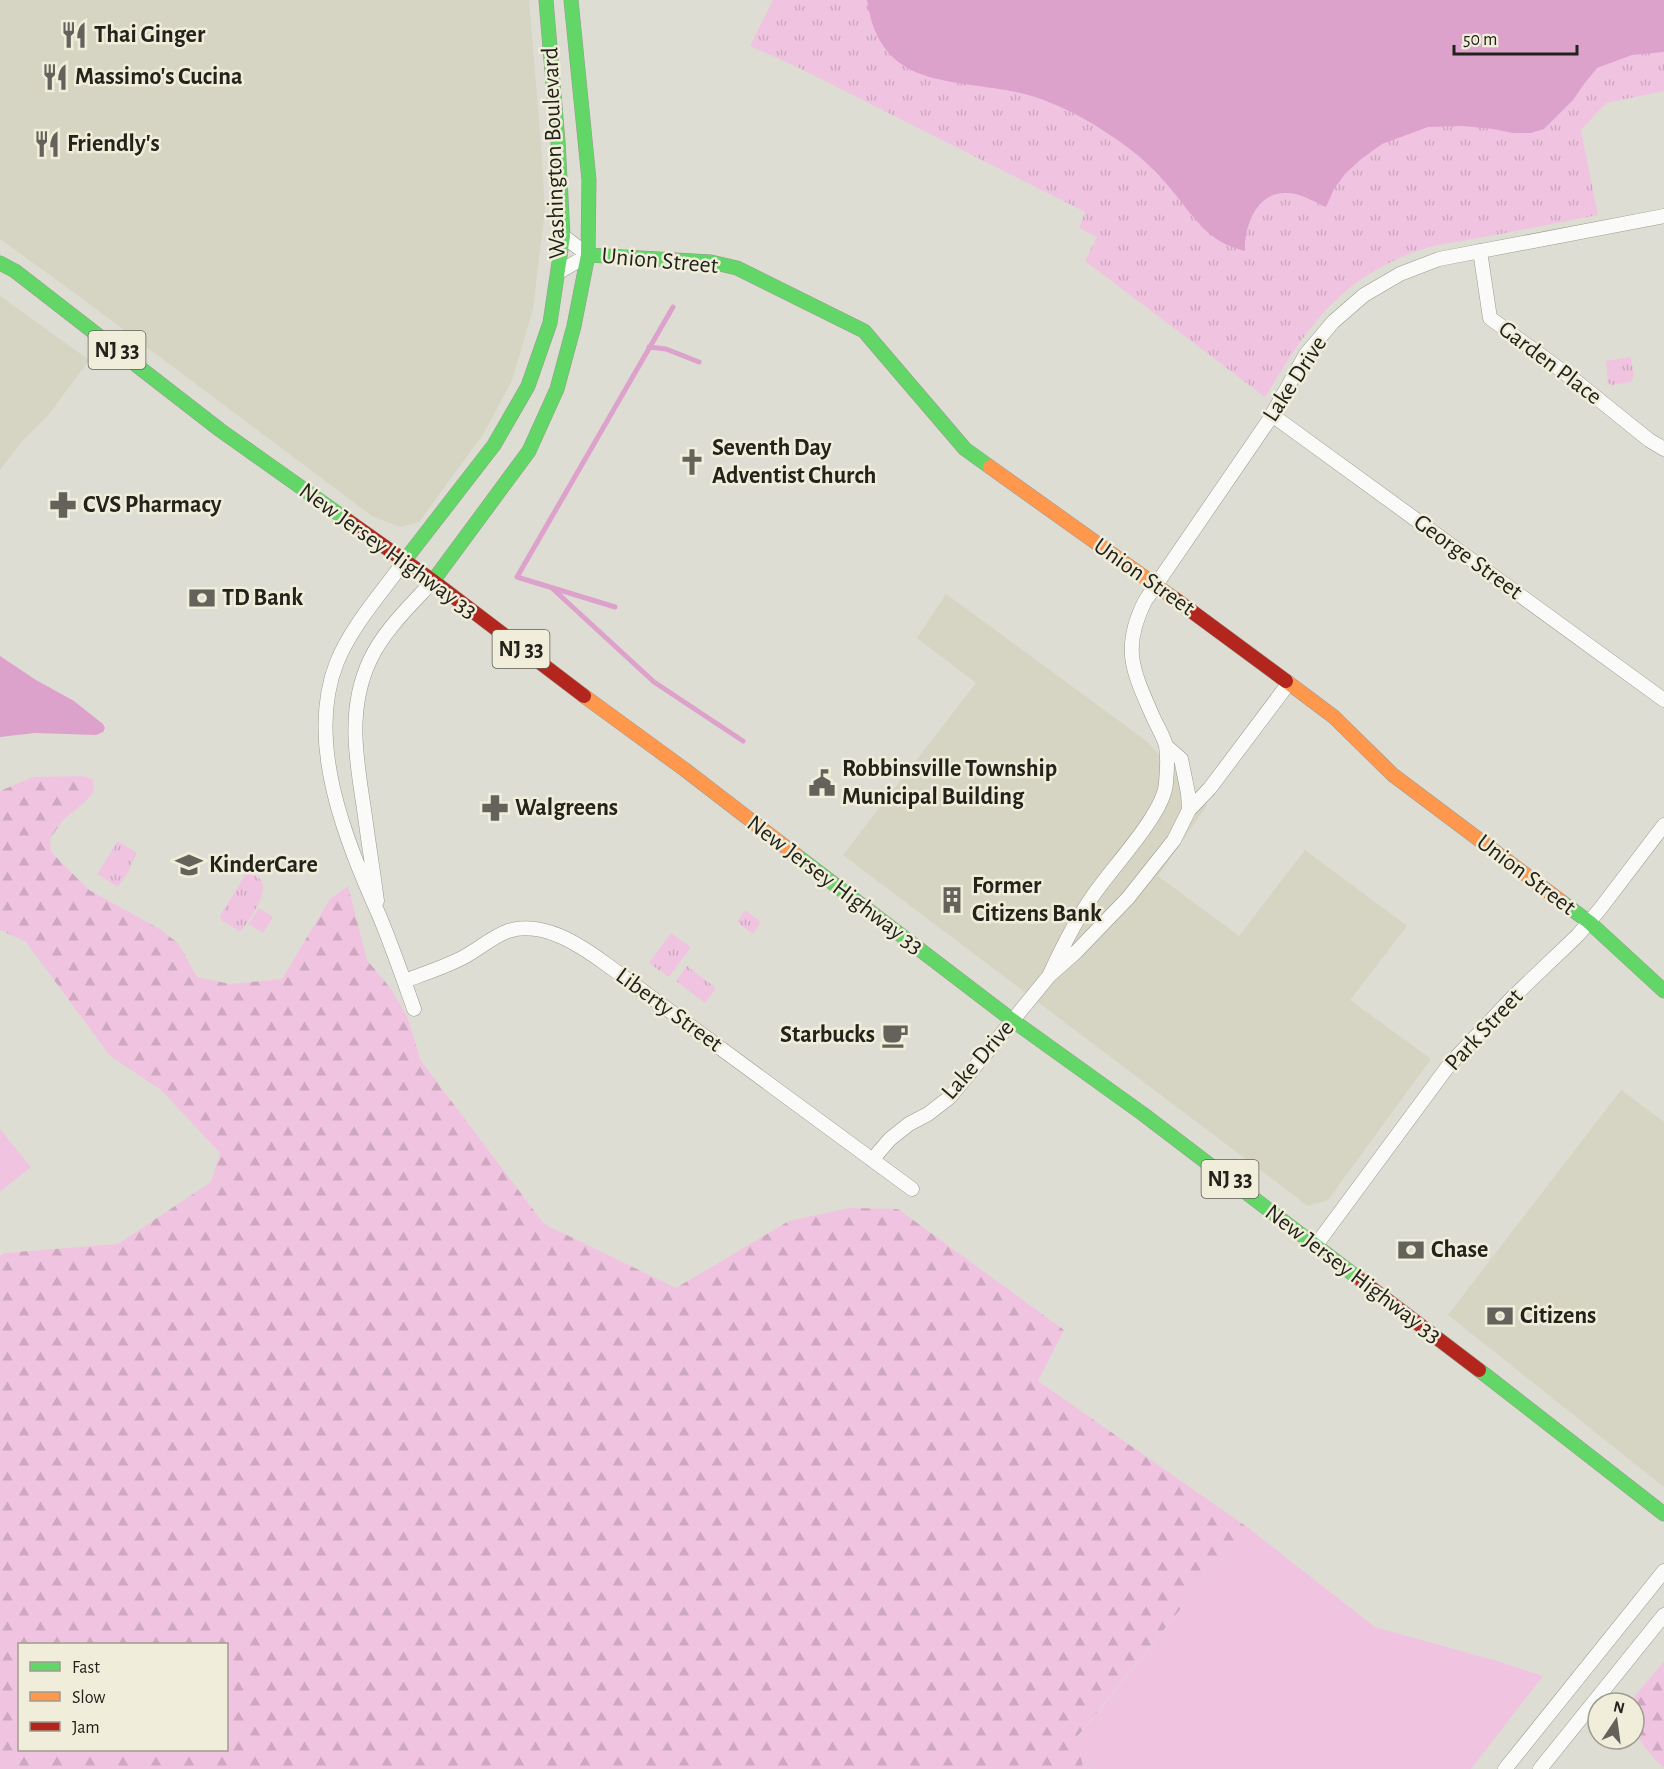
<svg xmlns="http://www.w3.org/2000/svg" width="1664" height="1769" font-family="'Alegreya Sans',sans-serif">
<defs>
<pattern id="forest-firs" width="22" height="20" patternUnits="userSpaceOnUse" patternTransform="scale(1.5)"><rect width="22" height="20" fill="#f0c4e0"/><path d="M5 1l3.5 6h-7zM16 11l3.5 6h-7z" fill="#cea8c0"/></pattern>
<pattern id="park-tufts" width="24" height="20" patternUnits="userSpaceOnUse" patternTransform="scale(1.5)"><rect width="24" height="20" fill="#f0c4e0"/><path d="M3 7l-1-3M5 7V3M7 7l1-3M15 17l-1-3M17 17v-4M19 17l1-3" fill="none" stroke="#cea8c0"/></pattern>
</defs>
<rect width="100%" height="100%" fill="#deddd3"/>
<!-- built -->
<path fill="#d6d4c2" d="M 0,0 L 529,0 L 541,144 L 545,209 L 533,309 L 512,380 L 484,433 L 419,522 L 400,527 L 372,516 L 72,291 L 0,239 Z
M 0,296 L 89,360 L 50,413 L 23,440 L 0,470 Z
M 946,594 L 1145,740 L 1207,805 L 1158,876 L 1239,936 L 1305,850 L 1407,926 L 1350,1000 L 1431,1059 L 1328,1200 L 1308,1206 L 843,855 L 976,683 L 917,638 Z
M 1621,1090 L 1664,1122 L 1664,1487 L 1448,1315 Z"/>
<!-- grass -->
<path fill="#f0c4e0" d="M 259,908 L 273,917 L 263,933 L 248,924 Z
M 0,1129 L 31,1167 L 0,1192 Z
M 1247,1527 L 1375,1627 L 1497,1661 L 1543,1676 L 1471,1769 L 1091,1769 L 1083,1767 L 1077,1738 Z"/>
<!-- forest -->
<path fill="url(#forest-firs)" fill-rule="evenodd" d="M 82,776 L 93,779 L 94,791 L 86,801 L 62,821 L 50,839 L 51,852 L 89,890 L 158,928 L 178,943 L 197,977 L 230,984 L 282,979 L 330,899 L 348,886 L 367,960 L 391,989 L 407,1016 L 421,1061 L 544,1224 L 676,1288 L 789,1221 L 849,1208 L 898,1209 L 1064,1330 L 1038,1381 L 1247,1527 L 1077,1737 L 1083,1767 L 1091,1769 L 0,1769 L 0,1256 L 4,1253 L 118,1244 L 211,1182 L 220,1153 L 161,1090 L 110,1056 L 26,942 L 0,930 L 0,791 L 33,777 ZM 20,1644 L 226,1644 L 226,1750 L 20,1750 Z
M 1664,1661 L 1664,1768 C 1643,1749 1626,1725 1635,1696 Z"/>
<!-- park -->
<path fill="url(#park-tufts)" d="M 773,0 L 1664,0 L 1664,91 L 1606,103 L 1581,130 L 1598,215 C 1562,222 1526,229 1490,236 C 1475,239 1459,241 1444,244 C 1410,250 1372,269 1346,291 C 1311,320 1288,360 1265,397 L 1085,261 L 1097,237 L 1079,228 L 1085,212 L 797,67 L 750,46 Z
M 1631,357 L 1634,377 L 1631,382 L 1612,385 L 1608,383 L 1606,361 Z
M 118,841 L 137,853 L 130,866 L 130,869 L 118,887 L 97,874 Z
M 250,873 C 254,876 260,877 262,882 C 267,898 250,917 242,930 L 239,931 L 221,920 L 220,916 L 245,875 Z
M 745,910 L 761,922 L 753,934 L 737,922 Z
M 671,933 L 691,947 L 669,977 L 649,963 Z
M 687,966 L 716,988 L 705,1003 L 676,981 Z"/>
<!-- water -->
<path fill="#dda2cb" d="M 867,0 L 1664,0 L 1664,52 L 1632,55 L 1597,68 L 1584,84 L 1573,100 L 1544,129 L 1531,133 L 1513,133 L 1493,129 L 1463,126 L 1428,127 L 1382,144 L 1360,160 L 1345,174 L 1334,189 L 1326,207 C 1313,201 1300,193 1286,193 C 1257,192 1244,226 1245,251 C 1206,242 1194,216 1170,188 C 1158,173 1143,159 1127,147 C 1099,126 1068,108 1035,97 C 964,75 881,98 867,0 Z
M 0,656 L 36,680 L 74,701 L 103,724 L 105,728 L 103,732 L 96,735 L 35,733 L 0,737 Z"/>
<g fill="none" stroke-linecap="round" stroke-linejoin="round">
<!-- stream -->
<path stroke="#dda2cb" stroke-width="5" d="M 649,347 L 666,349 L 699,362
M 553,589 L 654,682 L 743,741
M 615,607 L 517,577 L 673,307"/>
<defs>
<path id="street" d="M 1480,251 L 1490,318 L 1577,382 L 1649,440 L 1664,449
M 559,272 L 588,255 L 563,236
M 1272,415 L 1664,700
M 405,560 C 382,593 352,625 337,662 C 305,742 346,841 379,915 C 392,946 403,978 414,1009
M 1189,810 L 1210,788 L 1289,683
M 377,901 C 373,870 368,840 364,809 C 356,758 347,709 370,660 C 384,630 411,605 433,581
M 1049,976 C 1061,950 1074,923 1090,900 C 1109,870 1164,815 1166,783 C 1167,772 1168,757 1166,746 C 1164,737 1157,726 1153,717 C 1133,671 1121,649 1145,601 L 1269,420 L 1306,354 L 1333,322 L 1364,295 L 1400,274 L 1439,259 L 1664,216
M 404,981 C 423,974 442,968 460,959 C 477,951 491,937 508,931 C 543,920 580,945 606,964 L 912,1189
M 872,1160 L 890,1139 L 909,1124 L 928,1114 L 950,1097 L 1049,976 L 1076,952 L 1128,898 L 1174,840 L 1189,810 L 1188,793 L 1181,759 L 1166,746
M 1316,1245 L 1449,1065 L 1513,997 L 1578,935 L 1600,909 L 1664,825
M 1505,1769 L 1664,1571
M 1540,1769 L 1664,1615"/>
<path id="fast" d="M 588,255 L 711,262 L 737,268 L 864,331 L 965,449 L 990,467
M 0,263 L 15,271 L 220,430 L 347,520
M 405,560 L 494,445 L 528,386 L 550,323 L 563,236 L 558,142 L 546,0
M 433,581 L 529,451 L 557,389 L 574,326 L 588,255 L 589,180 L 571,0
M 796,855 L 1012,1020 L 1143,1114 L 1362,1281
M 1562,902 L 1589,922 L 1664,991
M 1479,1370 L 1664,1514"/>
<path id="slow" d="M 990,467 L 1175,599
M 1286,681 L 1334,717 L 1393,775 L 1562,902
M 584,696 L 684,769 L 796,855"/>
<path id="jam" d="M 347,520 L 433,581 L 584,696
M 1175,599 L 1286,681
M 1362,1281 L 1479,1370"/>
</defs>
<!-- street casing -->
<use href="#street" stroke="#9a9992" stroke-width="15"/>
<!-- fast casing -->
<use href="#fast" stroke="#9a9992" stroke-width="15"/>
<!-- slow casing -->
<use href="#slow" stroke="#9a9992" stroke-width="15"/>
<!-- jam casing -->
<use href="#jam" stroke="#9a9992" stroke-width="15"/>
<!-- street -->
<use href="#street" stroke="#fafaf8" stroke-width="14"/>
<!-- fast -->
<use href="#fast" stroke="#63d668" stroke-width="14"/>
<!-- slow -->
<use href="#slow" stroke="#ff974d" stroke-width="14"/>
<!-- jam -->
<use href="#jam" stroke="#b3261e" stroke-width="14"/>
</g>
<!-- icons -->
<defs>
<symbol id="restaurant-bare" viewBox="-9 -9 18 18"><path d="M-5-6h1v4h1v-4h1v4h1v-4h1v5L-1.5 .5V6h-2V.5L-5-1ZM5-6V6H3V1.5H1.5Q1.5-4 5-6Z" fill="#64635b" stroke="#f0eedb" stroke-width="2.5" paint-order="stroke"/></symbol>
<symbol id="church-bare" viewBox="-9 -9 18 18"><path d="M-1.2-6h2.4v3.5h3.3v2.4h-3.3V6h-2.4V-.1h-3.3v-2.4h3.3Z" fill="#64635b" stroke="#f0eedb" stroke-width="2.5" paint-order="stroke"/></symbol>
<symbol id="pharmacy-bare" viewBox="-9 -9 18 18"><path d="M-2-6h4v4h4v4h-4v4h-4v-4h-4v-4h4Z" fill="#64635b" stroke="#f0eedb" stroke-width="2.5" paint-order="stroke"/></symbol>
<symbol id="bank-bare" viewBox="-9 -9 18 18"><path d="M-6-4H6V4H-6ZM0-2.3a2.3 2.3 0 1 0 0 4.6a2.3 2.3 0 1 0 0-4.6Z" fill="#64635b" stroke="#f0eedb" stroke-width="2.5" paint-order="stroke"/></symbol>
<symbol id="civic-bare" viewBox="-9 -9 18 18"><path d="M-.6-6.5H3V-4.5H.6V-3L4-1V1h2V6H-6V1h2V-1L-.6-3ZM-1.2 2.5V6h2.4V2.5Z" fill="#64635b" stroke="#f0eedb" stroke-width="2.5" paint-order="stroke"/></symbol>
<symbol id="school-bare" viewBox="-9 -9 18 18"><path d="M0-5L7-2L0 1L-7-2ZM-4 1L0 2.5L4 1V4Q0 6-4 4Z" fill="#64635b" stroke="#f0eedb" stroke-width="2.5" paint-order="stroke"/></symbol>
<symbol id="building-bare" viewBox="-9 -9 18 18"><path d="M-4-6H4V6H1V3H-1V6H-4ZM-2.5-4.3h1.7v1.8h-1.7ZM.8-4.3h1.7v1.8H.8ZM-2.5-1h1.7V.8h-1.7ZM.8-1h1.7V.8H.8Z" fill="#64635b" stroke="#f0eedb" stroke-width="2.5" paint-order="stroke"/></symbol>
<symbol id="cafe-bare" viewBox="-9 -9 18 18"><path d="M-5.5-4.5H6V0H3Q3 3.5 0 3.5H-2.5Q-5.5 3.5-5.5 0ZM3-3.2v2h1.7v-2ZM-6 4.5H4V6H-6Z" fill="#64635b" stroke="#f0eedb" stroke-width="2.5" paint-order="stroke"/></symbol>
</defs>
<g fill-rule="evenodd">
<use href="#restaurant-bare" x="55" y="16" width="38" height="38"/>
<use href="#restaurant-bare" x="36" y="58" width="38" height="38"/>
<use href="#restaurant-bare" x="28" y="125" width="38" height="38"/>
<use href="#church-bare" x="673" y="443" width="38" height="38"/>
<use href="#pharmacy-bare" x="44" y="486" width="38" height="38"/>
<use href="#bank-bare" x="183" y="579" width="38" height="38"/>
<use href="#civic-bare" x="803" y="764" width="38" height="38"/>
<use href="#pharmacy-bare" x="476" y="789" width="38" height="38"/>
<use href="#school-bare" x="170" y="846" width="38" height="38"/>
<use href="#building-bare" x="933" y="881" width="38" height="38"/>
<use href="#cafe-bare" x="876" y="1016" width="38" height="38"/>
<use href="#bank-bare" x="1392" y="1231" width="38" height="38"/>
<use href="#bank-bare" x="1481" y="1297" width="38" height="38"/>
</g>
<g text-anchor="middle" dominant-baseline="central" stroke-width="5" stroke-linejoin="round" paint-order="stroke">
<!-- shield labels -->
<g fill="#f0eedb" stroke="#605f55" stroke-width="1.5">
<rect x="88.5" y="331" width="57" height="38" rx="4.5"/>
<rect x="492.5" y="630" width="57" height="38" rx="4.5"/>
<rect x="1201.5" y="1160" width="57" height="38" rx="4.5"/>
</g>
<g font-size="22" font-weight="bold" fill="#23221b">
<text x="117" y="350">NJ 33</text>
<text x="521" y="649">NJ 33</text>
<text x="1230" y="1179">NJ 33</text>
</g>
<!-- poi labels -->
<g font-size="24" font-weight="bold" fill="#23221b" stroke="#f0eedb" text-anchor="start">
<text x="94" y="35">Thai Ginger</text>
<text x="75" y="77">Massimo's Cucina</text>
<text x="67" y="144">Friendly's</text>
<text x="712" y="448">Seventh Day<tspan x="712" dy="28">Adventist Church</tspan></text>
<text x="83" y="505">CVS Pharmacy</text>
<text x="222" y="598">TD Bank</text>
<text x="842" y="769">Robbinsville Township<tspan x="842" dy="28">Municipal Building</tspan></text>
<text x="515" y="808">Walgreens</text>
<text x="209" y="865">KinderCare</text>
<text x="972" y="886">Former<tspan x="972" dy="28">Citizens Bank</tspan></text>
<text x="875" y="1035" text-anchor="end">Starbucks</text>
<text x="1431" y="1250">Chase</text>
<text x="1520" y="1316">Citizens</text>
</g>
<!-- street labels -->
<g font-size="24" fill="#23221b" stroke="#f0eedb">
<text transform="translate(554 153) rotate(-92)">Washington Boulevard</text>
<text transform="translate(660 261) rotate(5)">Union Street</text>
<text transform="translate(1550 363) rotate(37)">Garden Place</text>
<text transform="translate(1295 379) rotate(-57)">Lake Drive</text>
<text transform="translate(388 551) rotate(36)">New Jersey Highway 33</text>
<text transform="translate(1468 557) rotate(36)">George Street</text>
<text transform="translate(1144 577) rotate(35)">Union Street</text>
<text transform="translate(1526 875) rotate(37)">Union Street</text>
<text transform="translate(835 885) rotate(37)">New Jersey Highway 33</text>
<text transform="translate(669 1010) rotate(36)">Liberty Street</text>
<text transform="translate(1484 1030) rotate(-47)">Park Street</text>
<text transform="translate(978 1060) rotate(-49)">Lake Drive</text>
<text transform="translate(1353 1274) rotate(37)">New Jersey Highway 33</text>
</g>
</g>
<!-- legend -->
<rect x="18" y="1643" width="210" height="108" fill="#f0eedb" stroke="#9e9c8e" stroke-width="1.5"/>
<rect x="30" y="1662" width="30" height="9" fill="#63d668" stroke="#9e9c8e" stroke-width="1.5"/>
<text x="72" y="1673" font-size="18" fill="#23221b">Fast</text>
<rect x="30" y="1692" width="30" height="9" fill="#ff974d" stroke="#9e9c8e" stroke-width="1.5"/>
<text x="72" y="1703" font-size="18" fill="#23221b">Slow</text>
<rect x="30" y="1722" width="30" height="9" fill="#b3261e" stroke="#9e9c8e" stroke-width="1.5"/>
<text x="72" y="1733" font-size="18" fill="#23221b">Jam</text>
<!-- north arrow -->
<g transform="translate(1616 1721) rotate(13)"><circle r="28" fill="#f0eedb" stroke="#9e9c8e" stroke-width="1.5"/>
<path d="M0-4.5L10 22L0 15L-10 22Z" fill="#64635b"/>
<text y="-9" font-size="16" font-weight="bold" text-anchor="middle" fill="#23221b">N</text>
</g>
<!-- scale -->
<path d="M1454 45v9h123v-9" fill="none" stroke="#23221b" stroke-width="3"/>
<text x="1463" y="45" font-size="18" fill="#23221b" stroke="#f0eedb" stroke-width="4.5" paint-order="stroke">50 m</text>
</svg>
